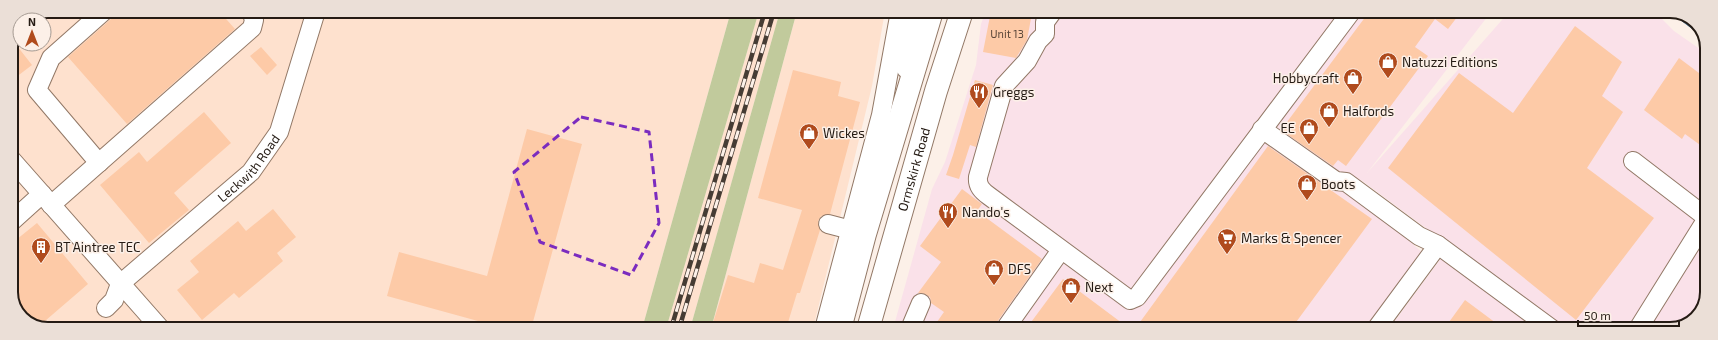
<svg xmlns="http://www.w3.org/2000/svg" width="1718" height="340" font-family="'Exo 2',sans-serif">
<rect width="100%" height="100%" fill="#fcf0e8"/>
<!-- commercial -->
<path fill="#fae1e9" d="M 986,11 L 1491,12 L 1367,173 L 1509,12 L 1655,12 L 1674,31 L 1707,54 L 1706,299 L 1694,320 L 1670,329 L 1389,329 L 1450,246 L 1361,180 L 1353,191 L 1424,254 L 1368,329 L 893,329 L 932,189 L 945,162 L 976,65 L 981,24 Z"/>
<!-- built -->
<path fill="#fee1ce" d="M 48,11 L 731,11 L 642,329 L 41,328 L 22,318 L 11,296 L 11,48 L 20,27 L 20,44 L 44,44 L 44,20 L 26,20 Z
M 759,11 L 780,11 L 690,329 L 666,329 Z
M 797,11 L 885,11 L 872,86 L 813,329 L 711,329 Z"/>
<!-- green -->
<path fill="#c1ca9c" d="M 731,11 L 759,11 L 666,329 L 642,329 Z
M 780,11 L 797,11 L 711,329 L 690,329 Z"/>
<!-- water -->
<path fill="#66a2d0" stroke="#527a98" d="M 1670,12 L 1677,12 L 1698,24 L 1703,35 L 1694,30 Z"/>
<!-- building -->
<path fill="#fdcaa7" d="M 114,11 L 219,11 L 235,29 L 127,124 L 68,57 L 111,19 Z
M 991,11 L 1026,11 L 1032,13 L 1027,40 L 1016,58 L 983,52 Z
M 1369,12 L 1461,12 L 1448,29 L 1435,19 L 1415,47 L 1428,56 L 1346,166 L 1338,160 L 1333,166 L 1281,130 Z
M 1575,26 L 1622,62 L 1602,96 L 1623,112 L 1587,168 L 1654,218 L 1576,320 L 1388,168 L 1459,73 L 1513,113 Z
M 14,42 L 32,65 L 11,81 L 11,48 Z
M 261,47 L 277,65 L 267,75 L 250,56 Z
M 1679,58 L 1707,79 L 1707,150 L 1685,134 L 1682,139 L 1644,110 Z
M 793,70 L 841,82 L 838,96 L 860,102 L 830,214 L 821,216 L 818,221 L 820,230 L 800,293 L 797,293 L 786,329 L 711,329 L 728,275 L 754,283 L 760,263 L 783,270 L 802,210 L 758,198 Z
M 975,80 L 993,85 L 976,147 L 970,145 L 959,179 L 946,175 L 953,155 Z
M 204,112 L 231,143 L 174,193 L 189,210 L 149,243 L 100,185 L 139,152 L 147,162 Z
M 527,129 L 582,144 L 531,329 L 507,329 L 387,296 L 399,252 L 487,276 Z
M 1268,146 L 1372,219 L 1291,329 L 1135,329 Z
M 962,189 L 982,204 L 977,211 L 1042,259 L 992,329 L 932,329 L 944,312 L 931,303 L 930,297 L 925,294 L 918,293 L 941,262 L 920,246 Z
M 273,209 L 296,237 L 277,253 L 283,261 L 239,298 L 234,293 L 202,320 L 177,290 L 199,272 L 190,261 L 238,221 L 246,231 Z
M 37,223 L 88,284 L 38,327 L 22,318 L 11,296 L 11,244 Z
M 1063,279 L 1130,329 L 1026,329 Z
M 1465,300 L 1504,329 L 1444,329 Z"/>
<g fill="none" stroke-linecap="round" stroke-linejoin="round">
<defs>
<g id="minor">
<path d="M 1053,11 L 1045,22 L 1045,34 L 1038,41 L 1027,61 L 1004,86 L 978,177 C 977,186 982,191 989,196 L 1130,300 L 1137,297 L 1351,12"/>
<path d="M 906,69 C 909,50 915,30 907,11"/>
<path d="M 1262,129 L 1336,181 L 1346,182 L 1419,236 L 1438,245 L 1552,329"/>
<path d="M 11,159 L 160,328"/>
<path d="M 1633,161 L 1706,217"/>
<path d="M 99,163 L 37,90 L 51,58 L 104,11"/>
<path d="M 51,205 L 252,28 L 254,20 L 251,11"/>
<path d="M 11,222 L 42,194"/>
<path d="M 828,224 L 851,230"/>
<path id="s1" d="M 106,308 L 114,300 L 120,284 L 251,172 L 279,132 L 316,11"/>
<path d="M 824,329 L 881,115 L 900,11"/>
<path d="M 910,329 L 921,303"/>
<path d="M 1005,329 L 1061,250"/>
<path d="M 1376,329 L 1438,245"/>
<path d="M 1638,329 L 1706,220"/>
</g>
<g id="highway">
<path d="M 840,329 L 865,234 L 932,11"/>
<path id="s2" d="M 868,329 L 936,91 L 962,11"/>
</g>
</defs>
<!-- minor casing -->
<use href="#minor" stroke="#927866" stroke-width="20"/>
<!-- highway casing -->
<use href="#highway" stroke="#927866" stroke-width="24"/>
<!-- minor -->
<use href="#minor" stroke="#fff" stroke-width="18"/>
<!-- highway -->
<use href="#highway" stroke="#fff" stroke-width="22"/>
<defs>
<path id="rail" d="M 671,329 L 765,11
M 679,329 L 774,11"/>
</defs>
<!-- rail casing -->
<use href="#rail" stroke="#463c34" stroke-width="4.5"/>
<!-- rail -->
<use href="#rail" stroke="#fcf0e8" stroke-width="3" stroke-dasharray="9" stroke-linecap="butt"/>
</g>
<!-- marked area -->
<path fill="none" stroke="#7b2cbf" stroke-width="3" stroke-dasharray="8 5" stroke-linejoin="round" d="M 581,117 L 649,132 L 659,223 L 631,275 L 540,242 L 514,172 Z"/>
<!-- icons -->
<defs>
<symbol id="shop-pin" viewBox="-11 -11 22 30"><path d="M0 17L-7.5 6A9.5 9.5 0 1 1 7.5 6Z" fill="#b04b1d" stroke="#fcf0e8"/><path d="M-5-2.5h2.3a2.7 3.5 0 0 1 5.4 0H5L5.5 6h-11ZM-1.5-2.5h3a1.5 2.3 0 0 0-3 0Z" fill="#fff"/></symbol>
<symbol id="restaurant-pin" viewBox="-11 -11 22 30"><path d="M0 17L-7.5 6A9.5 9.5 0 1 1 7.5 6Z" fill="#b04b1d" stroke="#fcf0e8"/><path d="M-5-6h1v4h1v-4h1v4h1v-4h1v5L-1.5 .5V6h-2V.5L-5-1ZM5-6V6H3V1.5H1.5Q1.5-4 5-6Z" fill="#fff"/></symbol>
<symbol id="supermarket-pin" viewBox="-11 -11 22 30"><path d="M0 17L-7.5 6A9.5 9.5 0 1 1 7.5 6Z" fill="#b04b1d" stroke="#fcf0e8"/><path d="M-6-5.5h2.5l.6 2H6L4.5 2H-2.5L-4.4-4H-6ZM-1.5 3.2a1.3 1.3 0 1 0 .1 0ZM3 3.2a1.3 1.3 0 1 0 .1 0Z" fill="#fff"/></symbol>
<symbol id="building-pin" viewBox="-11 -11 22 30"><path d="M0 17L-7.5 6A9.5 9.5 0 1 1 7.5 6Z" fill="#b04b1d" stroke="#fcf0e8"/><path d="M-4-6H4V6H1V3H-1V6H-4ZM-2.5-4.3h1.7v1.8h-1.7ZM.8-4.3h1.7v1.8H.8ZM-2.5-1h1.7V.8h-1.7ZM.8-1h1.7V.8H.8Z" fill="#fff"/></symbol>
</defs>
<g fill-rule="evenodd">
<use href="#shop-pin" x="1377" y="51" width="22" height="30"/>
<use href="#shop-pin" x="1342" y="67" width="22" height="30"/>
<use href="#restaurant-pin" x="968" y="81" width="22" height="30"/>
<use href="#shop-pin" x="1318" y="100" width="22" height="30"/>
<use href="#shop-pin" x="1298" y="117" width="22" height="30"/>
<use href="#shop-pin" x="798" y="122" width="22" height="30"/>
<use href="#shop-pin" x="1296" y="173" width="22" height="30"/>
<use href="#restaurant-pin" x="937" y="201" width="22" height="30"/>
<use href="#supermarket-pin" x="1216" y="227" width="22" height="30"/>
<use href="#building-pin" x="30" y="236" width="22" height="30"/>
<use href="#shop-pin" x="983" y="258" width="22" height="30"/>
<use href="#shop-pin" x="1060" y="276" width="22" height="30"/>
</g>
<g text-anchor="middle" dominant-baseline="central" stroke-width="3" stroke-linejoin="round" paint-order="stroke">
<!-- number labels -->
<g font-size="11" fill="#5b4739">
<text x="1007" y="33">Unit 13</text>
</g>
<!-- poi labels -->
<g font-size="13" fill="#251b14" stroke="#fcf0e8" text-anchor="start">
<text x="1402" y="62">Natuzzi Editions</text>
<text x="1339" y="78" text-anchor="end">Hobbycraft</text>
<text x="993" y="92">Greggs</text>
<text x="1343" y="111">Halfords</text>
<text x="1295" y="128" text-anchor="end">EE</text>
<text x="823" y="133">Wickes</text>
<text x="1321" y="184">Boots</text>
<text x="962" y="212">Nando's</text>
<text x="1241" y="238">Marks &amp; Spencer</text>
<text x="55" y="247">BT Aintree TEC</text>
<text x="1008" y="269">DFS</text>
<text x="1085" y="287">Next</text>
</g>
<!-- street labels -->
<g font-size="13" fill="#251b14" stroke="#fcf0e8">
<text stroke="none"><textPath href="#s1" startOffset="202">Leckwith Road</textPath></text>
<text stroke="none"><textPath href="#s2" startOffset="166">Ormskirk Road</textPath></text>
</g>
</g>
<!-- crop -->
<path d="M0 0H1718V340H0ZM48 18H1670A30 30 0 0 1 1700 48V292A30 30 0 0 1 1670 322H48A30 30 0 0 1 18 292V48A30 30 0 0 1 48 18Z" fill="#ebdfd7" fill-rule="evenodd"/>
<path fill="none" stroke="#251b14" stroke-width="2" d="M48 18H1670A30 30 0 0 1 1700 48V292A30 30 0 0 1 1670 322H48A30 30 0 0 1 18 292V48A30 30 0 0 1 48 18Z"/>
<!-- north arrow -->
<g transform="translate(32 32)"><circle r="19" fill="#fcf0e8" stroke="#a69b93"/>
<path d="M0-3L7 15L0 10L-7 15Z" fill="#b04b1d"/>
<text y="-6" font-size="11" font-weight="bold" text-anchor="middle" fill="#251b14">N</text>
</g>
<!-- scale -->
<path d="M1578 320v6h101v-6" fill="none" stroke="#251b14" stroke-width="2"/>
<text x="1584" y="320" font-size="12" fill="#251b14" stroke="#fcf0e8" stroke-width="3" paint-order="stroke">50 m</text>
</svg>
